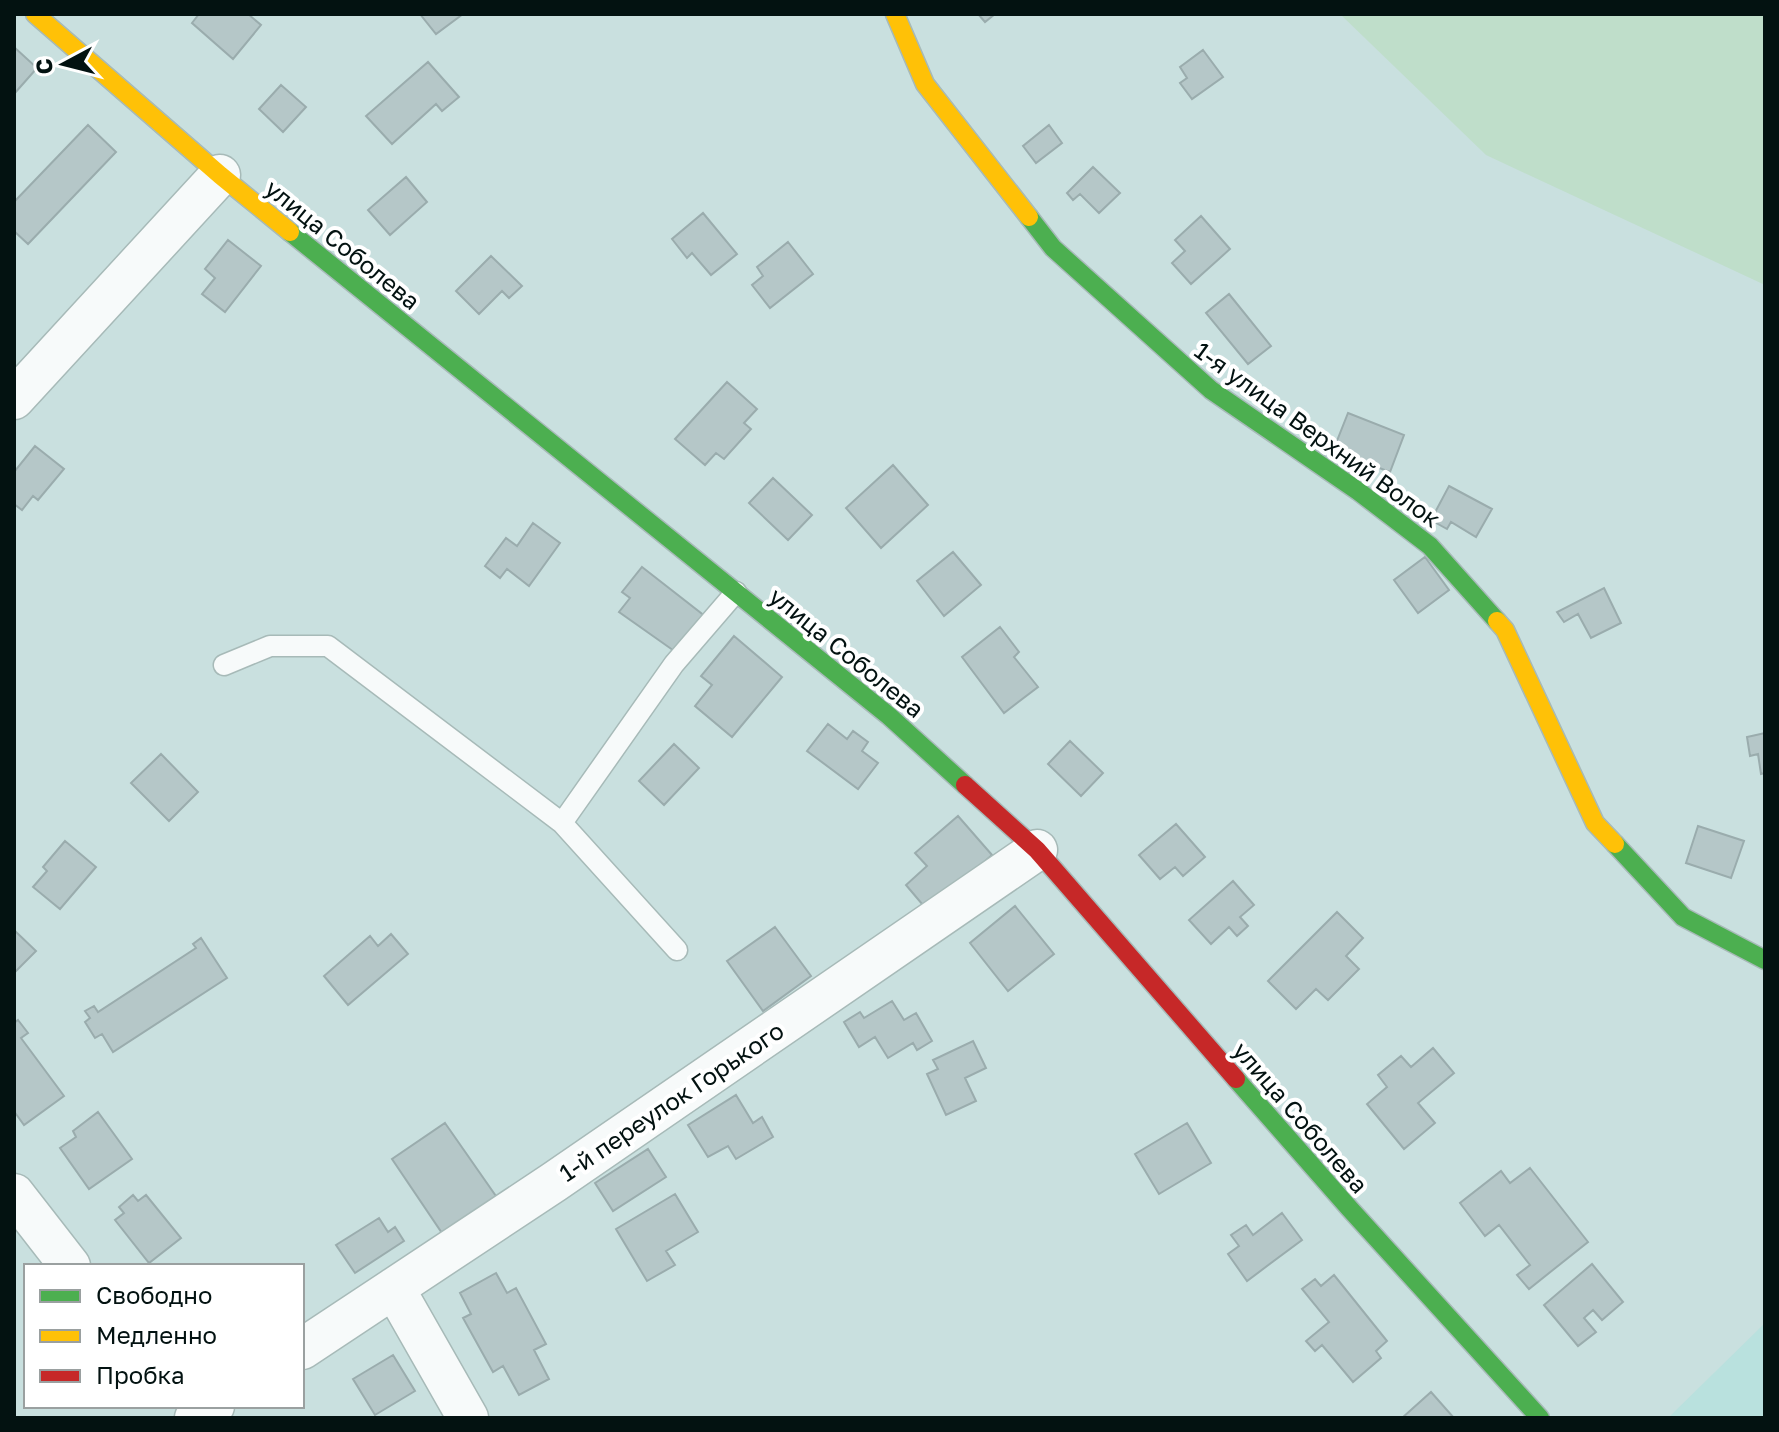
<svg xmlns="http://www.w3.org/2000/svg" width="1779" height="1432" font-family="'Golos Text',sans-serif">
<rect width="100%" height="100%" fill="#c9e0df"/>
<!-- built -->
<path fill="#b9e1de" d="M 1765,1323 L 1765,1418 L 1668,1418 Z"/>
<!-- green -->
<path fill="#bfdeca" d="M 1340,14 L 1765,14 L 1765,285 L 1486,155 Z"/>
<!-- building -->
<path fill="#b5c7c8" stroke="#9aacad" stroke-width="2" d="M 199,14 L 248,14 L 261,25 L 233,59 L 192,23 Z
M 420,14 L 463,14 L 436,34 Z
M 978,14 L 995,14 L 985,22 Z
M 14,47 L 37,68 L 14,94 Z
M 1203,50 L 1223,77 L 1192,99 L 1180,83 L 1187,78 L 1180,67 Z
M 428,62 L 459,97 L 442,111 L 436,104 L 392,144 L 366,116 Z
M 281,85 L 306,107 L 283,132 L 259,109 Z
M 88,125 L 116,152 L 28,244 L 14,231 L 14,202 Z
M 1049,125 L 1062,143 L 1036,163 L 1023,146 Z
M 1093,167 L 1120,193 L 1099,213 L 1080,194 L 1073,200 L 1067,193 Z
M 406,177 L 427,202 L 390,235 L 368,210 Z
M 703,213 L 737,254 L 711,275 L 692,253 L 687,258 L 672,239 Z
M 1201,216 L 1230,249 L 1191,284 L 1172,263 L 1185,251 L 1175,240 Z
M 228,240 L 261,266 L 225,312 L 202,294 L 215,278 L 205,269 Z
M 788,242 L 813,274 L 770,308 L 752,285 L 763,276 L 757,267 Z
M 491,256 L 522,286 L 509,298 L 502,291 L 479,314 L 456,291 Z
M 1229,294 L 1271,346 L 1248,364 L 1206,313 Z
M 727,382 L 757,409 L 744,423 L 751,429 L 724,459 L 716,453 L 705,465 L 675,439 Z
M 1348,413 L 1404,435 L 1390,472 L 1333,451 Z
M 35,446 L 64,469 L 38,500 L 33,496 L 22,510 L 14,504 L 14,472 Z
M 893,465 L 928,505 L 881,548 L 846,508 Z
M 773,478 L 812,515 L 788,540 L 749,503 Z
M 1449,486 L 1492,509 L 1476,537 L 1451,522 L 1447,529 L 1431,520 Z
M 533,523 L 560,543 L 529,586 L 507,569 L 500,578 L 485,566 L 506,538 L 517,546 Z
M 953,552 L 981,585 L 944,616 L 917,581 Z
M 1425,557 L 1449,590 L 1418,613 L 1394,580 Z
M 642,567 L 706,617 L 677,653 L 619,612 L 630,598 L 622,592 Z
M 1604,588 L 1621,623 L 1591,638 L 1578,614 L 1564,622 L 1557,612 Z
M 1000,627 L 1019,652 L 1014,657 L 1038,687 L 1004,713 L 962,657 Z
M 734,636 L 782,677 L 732,737 L 695,706 L 712,685 L 701,676 Z
M 828,724 L 847,739 L 853,731 L 868,742 L 862,751 L 878,763 L 858,789 L 807,751 Z
M 1765,733 L 1765,773 L 1761,774 L 1758,754 L 1750,756 L 1747,737 Z
M 1070,741 L 1103,773 L 1081,796 L 1048,764 Z
M 674,744 L 699,768 L 664,805 L 639,781 Z
M 161,754 L 198,792 L 169,821 L 131,783 Z
M 958,816 L 992,855 L 928,911 L 906,885 L 927,866 L 915,853 Z
M 1176,824 L 1205,857 L 1183,876 L 1175,867 L 1160,879 L 1139,855 Z
M 1698,826 L 1744,841 L 1731,878 L 1686,863 Z
M 65,841 L 96,867 L 60,909 L 33,887 L 47,871 L 43,867 Z
M 1233,881 L 1254,905 L 1240,917 L 1248,926 L 1237,936 L 1229,927 L 1211,944 L 1189,920 Z
M 1015,906 L 1054,954 L 1008,991 L 970,943 Z
M 1337,912 L 1363,938 L 1346,956 L 1359,969 L 1328,1000 L 1316,989 L 1296,1009 L 1268,981 Z
M 775,927 L 811,976 L 763,1011 L 727,961 Z
M 14,930 L 36,951 L 14,973 Z
M 391,934 L 408,954 L 348,1005 L 324,976 L 370,936 L 378,946 Z
M 201,938 L 227,978 L 113,1052 L 102,1034 L 95,1038 L 85,1022 L 90,1018 L 85,1011 L 94,1006 L 98,1012 L 196,948 L 193,944 Z
M 892,1001 L 904,1020 L 916,1013 L 932,1041 L 917,1050 L 913,1043 L 888,1058 L 875,1037 L 859,1047 L 844,1022 L 860,1012 L 864,1018 Z
M 18,1020 L 28,1033 L 21,1038 L 64,1096 L 24,1125 L 16,1114 L 14,1116 L 14,1023 Z
M 973,1041 L 986,1068 L 965,1078 L 976,1101 L 946,1115 L 927,1074 L 938,1069 L 933,1060 Z
M 1433,1048 L 1454,1073 L 1418,1103 L 1435,1123 L 1404,1149 L 1367,1104 L 1387,1087 L 1378,1075 L 1401,1056 L 1411,1067 Z
M 736,1095 L 753,1123 L 762,1117 L 773,1137 L 736,1159 L 728,1146 L 708,1157 L 688,1125 Z
M 98,1112 L 132,1159 L 89,1189 L 60,1148 L 76,1137 L 73,1131 Z
M 445,1123 L 498,1199 L 444,1236 L 392,1159 Z
M 1187,1123 L 1211,1163 L 1159,1194 L 1135,1154 Z
M 648,1149 L 666,1177 L 613,1211 L 595,1183 Z
M 1530,1168 L 1588,1242 L 1529,1289 L 1517,1275 L 1530,1265 L 1499,1225 L 1485,1236 L 1460,1203 L 1501,1171 L 1510,1183 Z
M 675,1194 L 698,1232 L 666,1251 L 675,1265 L 647,1281 L 616,1229 Z
M 133,1195 L 138,1201 L 146,1195 L 181,1238 L 149,1263 L 115,1220 L 124,1213 L 119,1207 Z
M 1282,1213 L 1302,1240 L 1247,1281 L 1228,1254 L 1239,1246 L 1231,1235 L 1246,1225 L 1253,1235 Z
M 379,1218 L 388,1232 L 395,1227 L 404,1241 L 355,1273 L 336,1245 Z
M 1592,1264 L 1623,1302 L 1602,1320 L 1593,1310 L 1584,1318 L 1596,1332 L 1578,1346 L 1544,1305 Z
M 496,1273 L 507,1293 L 516,1288 L 546,1344 L 534,1350 L 549,1379 L 519,1395 L 503,1366 L 493,1372 L 463,1318 L 471,1314 L 460,1293 Z
M 1334,1275 L 1387,1341 L 1376,1351 L 1381,1358 L 1353,1382 L 1322,1345 L 1315,1351 L 1306,1341 L 1329,1322 L 1302,1289 L 1315,1279 L 1321,1286 Z
M 393,1355 L 415,1391 L 375,1415 L 353,1379 Z
M 1431,1392 L 1454,1418 L 1402,1418 Z"/>
<g fill="none" stroke-linecap="round" stroke-linejoin="round">
<defs>
<path id="lane" d="M 224,665 L 270,646 L 328,646 L 562,823 L 677,950
M 562,823 L 674,664 L 736,592"/>
<path id="street" d="M 14,399 L 220,175
M 14,1194 L 70,1266
M 394,1288 L 468,1418
M 302,1349 L 554,1182 L 1037,850
M 195,1418 L 214,1406"/>
<path id="fast" d="M 1029,217 L 1053,248 L 1211,390 L 1358,491 L 1430,546 L 1497,621
M 290,232 L 889,716 L 965,785
M 1615,844 L 1683,917 L 1765,960
M 1236,1079 L 1350,1209 L 1540,1418"/>
<path id="slow" d="M 35,14 L 220,175 L 290,232
M 895,14 L 925,84 L 1029,217
M 1497,621 L 1505,630 L 1595,823 L 1615,844"/>
<path id="jam" d="M 965,785 L 1037,850 L 1236,1079"/>
</defs>
<!-- lane casing -->
<use href="#lane" stroke="#a7bab8" stroke-width="23"/>
<!-- street casing -->
<use href="#street" stroke="#a7bab8" stroke-width="43"/>
<!-- fast casing -->
<use href="#fast" stroke="#a7bab8" stroke-width="21"/>
<!-- slow casing -->
<use href="#slow" stroke="#a7bab8" stroke-width="21"/>
<!-- jam casing -->
<use href="#jam" stroke="#a7bab8" stroke-width="21"/>
<!-- lane -->
<use href="#lane" stroke="#f7fafa" stroke-width="20"/>
<!-- street -->
<use href="#street" stroke="#f7fafa" stroke-width="40"/>
<!-- fast -->
<use href="#fast" stroke="#4caf50" stroke-width="18"/>
<!-- slow -->
<use href="#slow" stroke="#ffc107" stroke-width="18"/>
<!-- jam -->
<use href="#jam" stroke="#c62828" stroke-width="18"/>
</g>
<g text-anchor="middle" dominant-baseline="central" stroke-width="8" stroke-linejoin="round" paint-order="stroke">
<!-- street labels -->
<g font-size="24" fill="#031211" stroke="#fff">
<text transform="translate(343 244) rotate(39)">улица Соболева</text>
<text transform="translate(1318 434) rotate(36)">1-я улица Верхний Волок</text>
<text transform="translate(847 652) rotate(39)">улица Соболева</text>
<text transform="translate(671 1101) rotate(-34)">1-й переулок Горького</text>
<text transform="translate(1301 1117) rotate(49)">улица Соболева</text>
</g>
</g>
<!-- border -->
<rect width="1779" height="1432" fill="none" stroke="#031211" stroke-width="32"/>
<!-- legend -->
<rect x="24" y="1264" width="280" height="144" fill="#ffffff" stroke="#9aa0a0" stroke-width="2"/>
<rect x="40" y="1290" width="40" height="12" fill="#4caf50" stroke="#9aa0a0" stroke-width="2"/>
<text x="96" y="1304" font-size="24" fill="#031211">Свободно</text>
<rect x="40" y="1330" width="40" height="12" fill="#ffc107" stroke="#9aa0a0" stroke-width="2"/>
<text x="96" y="1344" font-size="24" fill="#031211">Медленно</text>
<rect x="40" y="1370" width="40" height="12" fill="#c62828" stroke="#9aa0a0" stroke-width="2"/>
<text x="96" y="1384" font-size="24" fill="#031211">Пробка</text>
<!-- north arrow -->
<g transform="translate(64 64) rotate(263)" stroke="#ffffff" stroke-width="6" paint-order="stroke">
<path d="M0-6L14 30L0 20L-14 30Z" fill="#031211"/>
<text y="-12" font-size="22" font-weight="bold" text-anchor="middle" fill="#031211">С</text>
</g>
</svg>
